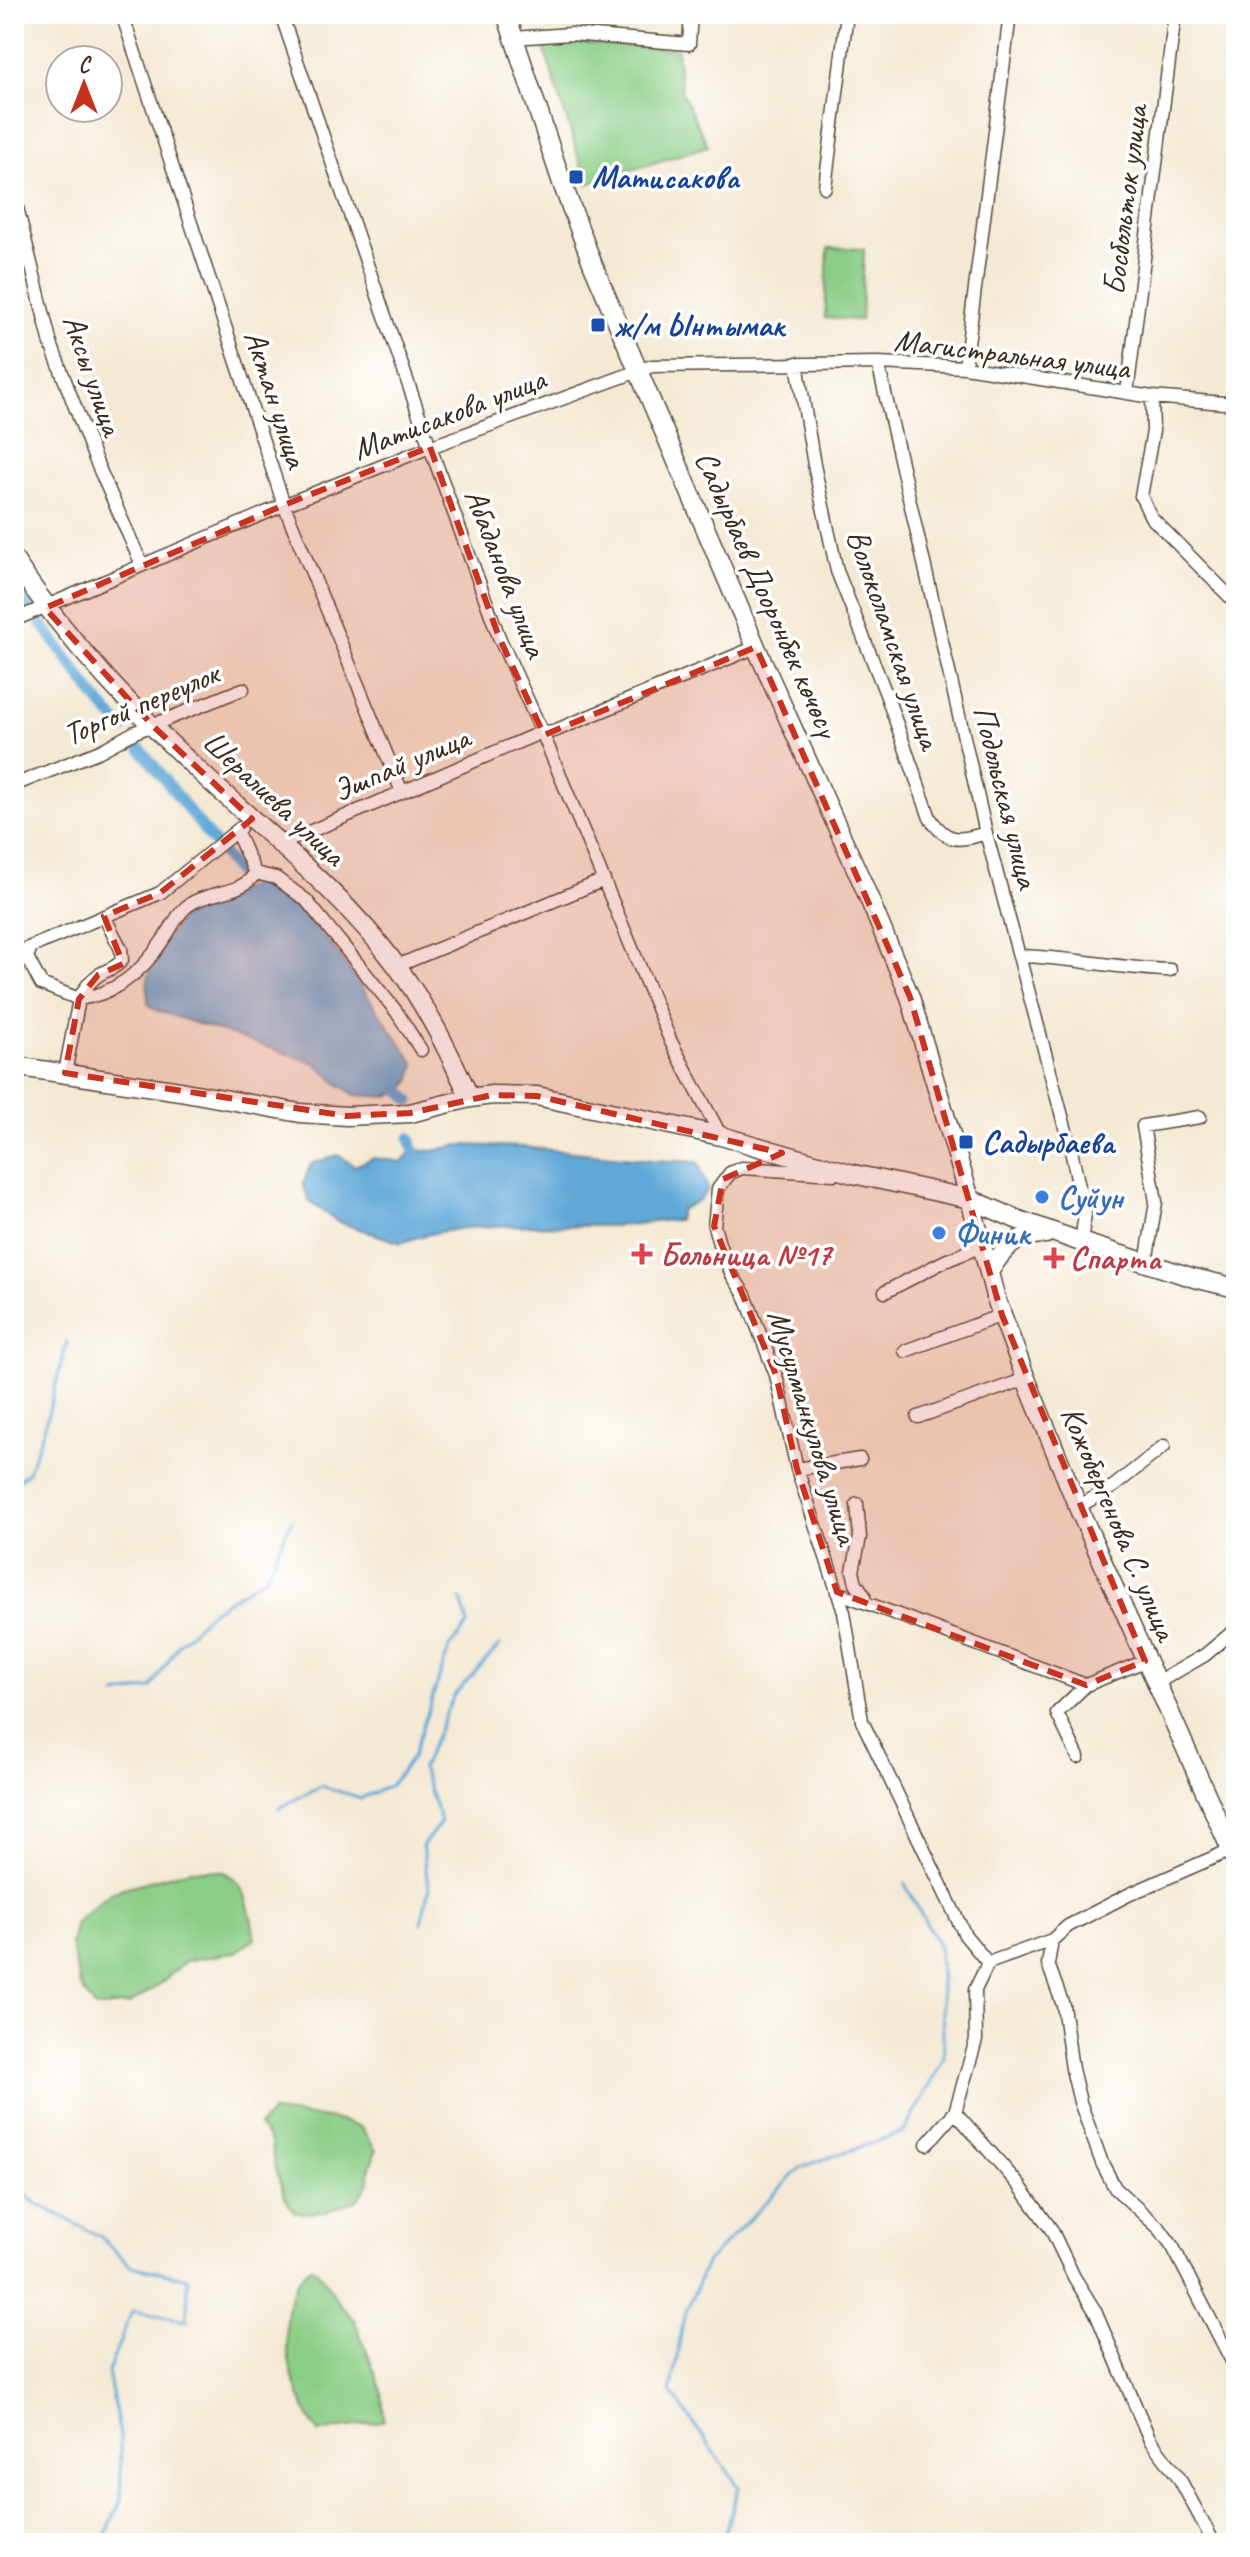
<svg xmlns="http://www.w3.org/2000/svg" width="1250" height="2557" font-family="Caveat,sans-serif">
<rect width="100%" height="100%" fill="#fff"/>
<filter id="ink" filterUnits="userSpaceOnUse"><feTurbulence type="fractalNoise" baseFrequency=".0125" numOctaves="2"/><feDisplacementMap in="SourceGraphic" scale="16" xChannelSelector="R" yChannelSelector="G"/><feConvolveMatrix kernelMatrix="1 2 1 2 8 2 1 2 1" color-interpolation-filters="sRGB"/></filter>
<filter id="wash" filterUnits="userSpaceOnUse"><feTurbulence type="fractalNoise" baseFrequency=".006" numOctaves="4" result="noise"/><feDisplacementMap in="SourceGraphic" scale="32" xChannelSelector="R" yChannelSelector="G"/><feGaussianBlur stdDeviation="1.8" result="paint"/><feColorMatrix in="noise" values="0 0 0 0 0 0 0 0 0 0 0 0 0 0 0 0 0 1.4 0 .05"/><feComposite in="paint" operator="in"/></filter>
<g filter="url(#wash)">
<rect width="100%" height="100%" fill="#f4e9d4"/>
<!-- green -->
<path fill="#8acd86" stroke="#627c52" stroke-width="2" d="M 542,41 L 677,49 L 681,91 L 708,146 L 587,184 Z
M 828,248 L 864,249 L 861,320 L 825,318 Z
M 190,1870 C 200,1870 214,1869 223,1872 C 247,1880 251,1917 255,1939 L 236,1952 L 185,1961 L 162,1983 L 130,2004 L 95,2008 L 80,1985 L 71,1944 L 76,1922 L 113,1891 Z
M 272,2112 L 334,2119 L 361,2127 L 376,2151 L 369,2170 L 369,2183 L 357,2200 L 325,2212 L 295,2213 L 284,2195 L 274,2164 L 271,2142 L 259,2126 Z
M 312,2267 L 323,2277 L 334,2297 L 355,2321 L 382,2391 L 384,2420 C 362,2427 341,2426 319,2433 C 293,2398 273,2325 296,2285 C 301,2277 303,2271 312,2267 Z"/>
<!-- water -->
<path fill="#61a8d7" stroke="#4e697a" stroke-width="2" d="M 261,881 L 278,886 L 335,949 L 415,1064 L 410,1082 L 404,1089 L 386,1097 L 355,1095 L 338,1084 L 315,1063 L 156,1010 L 148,1004 C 148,995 146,987 148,978 C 152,956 180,912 201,902 C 220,893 242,892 261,881 Z
M 457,1145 L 524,1147 L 652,1160 L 698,1162 L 708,1189 L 701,1199 L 680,1210 L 678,1220 C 655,1220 633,1226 610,1226 C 546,1226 460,1219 401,1243 L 338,1222 L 310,1202 L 303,1184 L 311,1164 L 338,1155 L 355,1166 L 373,1158 L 402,1162 L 413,1149 L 433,1151 Z"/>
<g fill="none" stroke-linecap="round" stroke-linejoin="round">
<!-- stream -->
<path stroke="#61a8d7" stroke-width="3" d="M 14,1484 L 28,1472 L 44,1429 L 67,1342
M 116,1695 L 151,1688 L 179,1644 L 212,1611 L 265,1577 L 292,1520
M 279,1808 L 321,1786 L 361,1798 L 390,1786 L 412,1758 L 449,1649 L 468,1624 L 461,1599
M 421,1923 L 429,1888 L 422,1846 L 441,1822 L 422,1768 L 454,1695 L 500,1645
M 14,2185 L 36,2203 L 101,2237 L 130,2266 L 188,2278 L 187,2320 L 132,2311 L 108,2372 L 120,2436 L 121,2500 L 106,2534 L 119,2543
M 722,2543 L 739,2487 L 671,2392 L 684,2317 L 706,2263 L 801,2167 L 904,2132 L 944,2058 L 939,1947 L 905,1884"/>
<!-- canal -->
<path stroke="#61a8d7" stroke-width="11" d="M 14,590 L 29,607
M 41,623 L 95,697 L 123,729
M 140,748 L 243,880
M 392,1080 L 410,1101
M 410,1138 L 413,1149"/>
</g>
</g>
<g filter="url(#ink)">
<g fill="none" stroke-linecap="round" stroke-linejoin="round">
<defs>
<path id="street" d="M 122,14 L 284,505 L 402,792
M 281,14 L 430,447 L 499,637 L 542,732 L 671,1042 L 721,1136
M 513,38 L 571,34 L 689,44 L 691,14
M 825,187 L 847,14
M 14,195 L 51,344 L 95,459 L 142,565
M 797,363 L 814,465 L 837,571 L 886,694 L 930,818 C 947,844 960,841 986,833
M 878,363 L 986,833 L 1070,1146 L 1085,1214 L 1081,1242
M 965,367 L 1010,14
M 1127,393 L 1175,14
M 1152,397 L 1153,431 L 1141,496 L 1151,517 L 1236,603
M 14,620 L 284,505 L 430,447 L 652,366 L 878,363 L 965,367 L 1152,397 L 1236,404
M 14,785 L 100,751 L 135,732 L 243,689
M 236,831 L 255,873 L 276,878 L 306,900 L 396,1011 L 421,1050
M 281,844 L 542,732 L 554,731 L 756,647
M 31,947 L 27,957 L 41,984 L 79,999 C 84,989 90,980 100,974 C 109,969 116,968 122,960 L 121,949 L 104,916
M 14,954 L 160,893 L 240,828
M 1020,956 C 1070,957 1119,969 1170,970
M 397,966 L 604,880
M 65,1073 L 79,999 C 116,994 143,971 163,940 C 170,931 176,917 184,909 C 203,890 243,896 255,873
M 834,1174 L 742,1168 L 730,1173 L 718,1189 L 714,1226 L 719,1244 L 732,1275 L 745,1295 L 776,1375 L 797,1469 L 844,1612 L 862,1721 L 965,1935 L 988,1963
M 1146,1263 L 1156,1202 L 1143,1126 L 1200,1117
M 885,1292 L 945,1261 L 982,1246
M 905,1351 L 1002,1315
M 918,1417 L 1026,1379
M 797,1469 L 860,1459
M 857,1504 L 860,1537 L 853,1571 L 856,1583 L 864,1595 L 865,1602
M 1078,1507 L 1114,1486 L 1164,1446
M 837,1592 L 1086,1685 L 1145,1661
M 1155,1684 L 1205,1655 L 1236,1629
M 1078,1757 L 1057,1713 L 1086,1685
M 1052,1940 L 1048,1964 L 1063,2005 L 1072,2069 L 1080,2102 L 1102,2163 L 1115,2188 L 1160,2229 L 1173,2247 L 1236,2369
M 955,2112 L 1019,2185 L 1051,2229 L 1074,2277 L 1095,2311 L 1150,2440 L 1178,2476 L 1214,2543
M 927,2144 L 955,2112 L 976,2040 L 975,1990 L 988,1963 L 1052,1940 L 1068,1926 L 1130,1894 L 1231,1850"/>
<path id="secondary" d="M 506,14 L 562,183 L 593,265 L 756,647 L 863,884 L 910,997 L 970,1199 L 995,1296 L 1026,1379 L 1078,1507 L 1236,1861
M 14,560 C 69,644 137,714 211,782 C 275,841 344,895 396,965 C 426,1005 449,1052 470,1098
M 14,1066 L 180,1091 L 300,1113 L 347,1116 L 410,1113 L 470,1098 L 492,1095 L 537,1096 L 721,1136 L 853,1174 L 970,1199 L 1016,1219 L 1081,1242 L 1194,1278 L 1236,1288
M 989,1272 C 1003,1248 1017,1234 1046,1234"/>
</defs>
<!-- street casing -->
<use href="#street" stroke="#574739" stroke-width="15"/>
<!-- secondary casing -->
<use href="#secondary" stroke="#574739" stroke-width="21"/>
<!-- street -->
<use href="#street" stroke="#fff" stroke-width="12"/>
<!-- secondary -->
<use href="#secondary" stroke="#fff" stroke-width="18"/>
</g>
</g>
<!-- marked area -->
<path fill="#c8321e" fill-opacity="0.2" stroke="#c8321e" stroke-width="6" stroke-dasharray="16 10" stroke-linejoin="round" d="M 430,447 L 499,637 L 544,735 L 756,647 L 910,997 L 1002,1315 L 1145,1661 L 1086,1685 L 837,1592 L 797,1469 L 776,1375 L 714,1226 L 723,1179 L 782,1153 L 537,1096 L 492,1095 L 410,1113 L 347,1116 L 65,1073 L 79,999 L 98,975 L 123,964 L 104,916 L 160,893 L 252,819 L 153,726 L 45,608 L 284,505 Z"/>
<!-- markers -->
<g fill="#1a4fb4" stroke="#fff" stroke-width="3">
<rect x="568" y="169" width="16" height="16" rx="4"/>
<rect x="590" y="317" width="16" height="16" rx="4"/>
<rect x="958" y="1134" width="16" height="16" rx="4"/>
</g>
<g fill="#3f7fe0" stroke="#fff" stroke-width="3">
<circle cx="1042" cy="1197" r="8"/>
<circle cx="939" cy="1233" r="8"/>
</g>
<g fill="#e0444e" stroke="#fff" stroke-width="3">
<path d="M638 1242h8v8h8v8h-8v8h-8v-8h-8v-8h8z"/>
<path d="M1050 1246h8v8h8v8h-8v8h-8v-8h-8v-8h8z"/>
</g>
<g text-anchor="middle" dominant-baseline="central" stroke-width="7" stroke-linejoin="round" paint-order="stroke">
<!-- transit labels -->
<g font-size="32" font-weight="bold" fill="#164399" stroke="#fff" text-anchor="start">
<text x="592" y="177">Матисакова</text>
<text x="614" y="325">ж/м Ынтымак</text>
<text x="982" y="1142">Садырбаева</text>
</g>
<!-- street labels -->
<g font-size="32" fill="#3b2a1e" stroke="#fff">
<text transform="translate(1125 200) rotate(-83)">Босбольток улица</text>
<text transform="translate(1012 354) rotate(7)">Магистральная улица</text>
<text transform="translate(93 375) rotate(71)">Аксы улица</text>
<text transform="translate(276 399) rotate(72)">Актан улица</text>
<text transform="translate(449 414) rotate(-21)">Матисакова улица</text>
<text transform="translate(506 573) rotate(69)">Абаданова улица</text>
<text transform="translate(767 594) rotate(66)">Садырбаев Дооронбек көчөсү</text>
<text transform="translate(894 639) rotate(71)">Волоколамская улица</text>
<text transform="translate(141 704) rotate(-23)">Торгой переулок</text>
<text transform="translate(401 764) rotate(-23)">Эшпай улица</text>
<text transform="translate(1006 797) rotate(76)">Подольская улица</text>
<text transform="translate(274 798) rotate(43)">Шералиева улица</text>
<text transform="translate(813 1427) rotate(73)">Мусулманкулова улица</text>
<text transform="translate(1119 1523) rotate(67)">Кожобергенова С. улица</text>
</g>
<!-- shop labels -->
<g font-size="32" font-weight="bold" fill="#366cbe" stroke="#fff" text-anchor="start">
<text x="1058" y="1197">Суйун</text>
<text x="955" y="1233">Финик</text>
</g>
<!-- health labels -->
<g font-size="32" font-weight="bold" fill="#be3a42" stroke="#fff" text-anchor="start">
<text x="660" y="1254">Больница №17</text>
<text x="1070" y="1258">Спарта</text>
</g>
</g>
<!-- margin -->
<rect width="1250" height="2557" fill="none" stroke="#fff" stroke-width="48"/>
<!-- north arrow -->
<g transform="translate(84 84)"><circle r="38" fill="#ffffff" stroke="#b1aaa5" stroke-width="2"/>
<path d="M0-6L14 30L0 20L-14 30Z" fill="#c8321e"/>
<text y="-12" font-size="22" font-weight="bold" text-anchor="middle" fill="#3b2a1e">С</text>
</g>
</svg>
